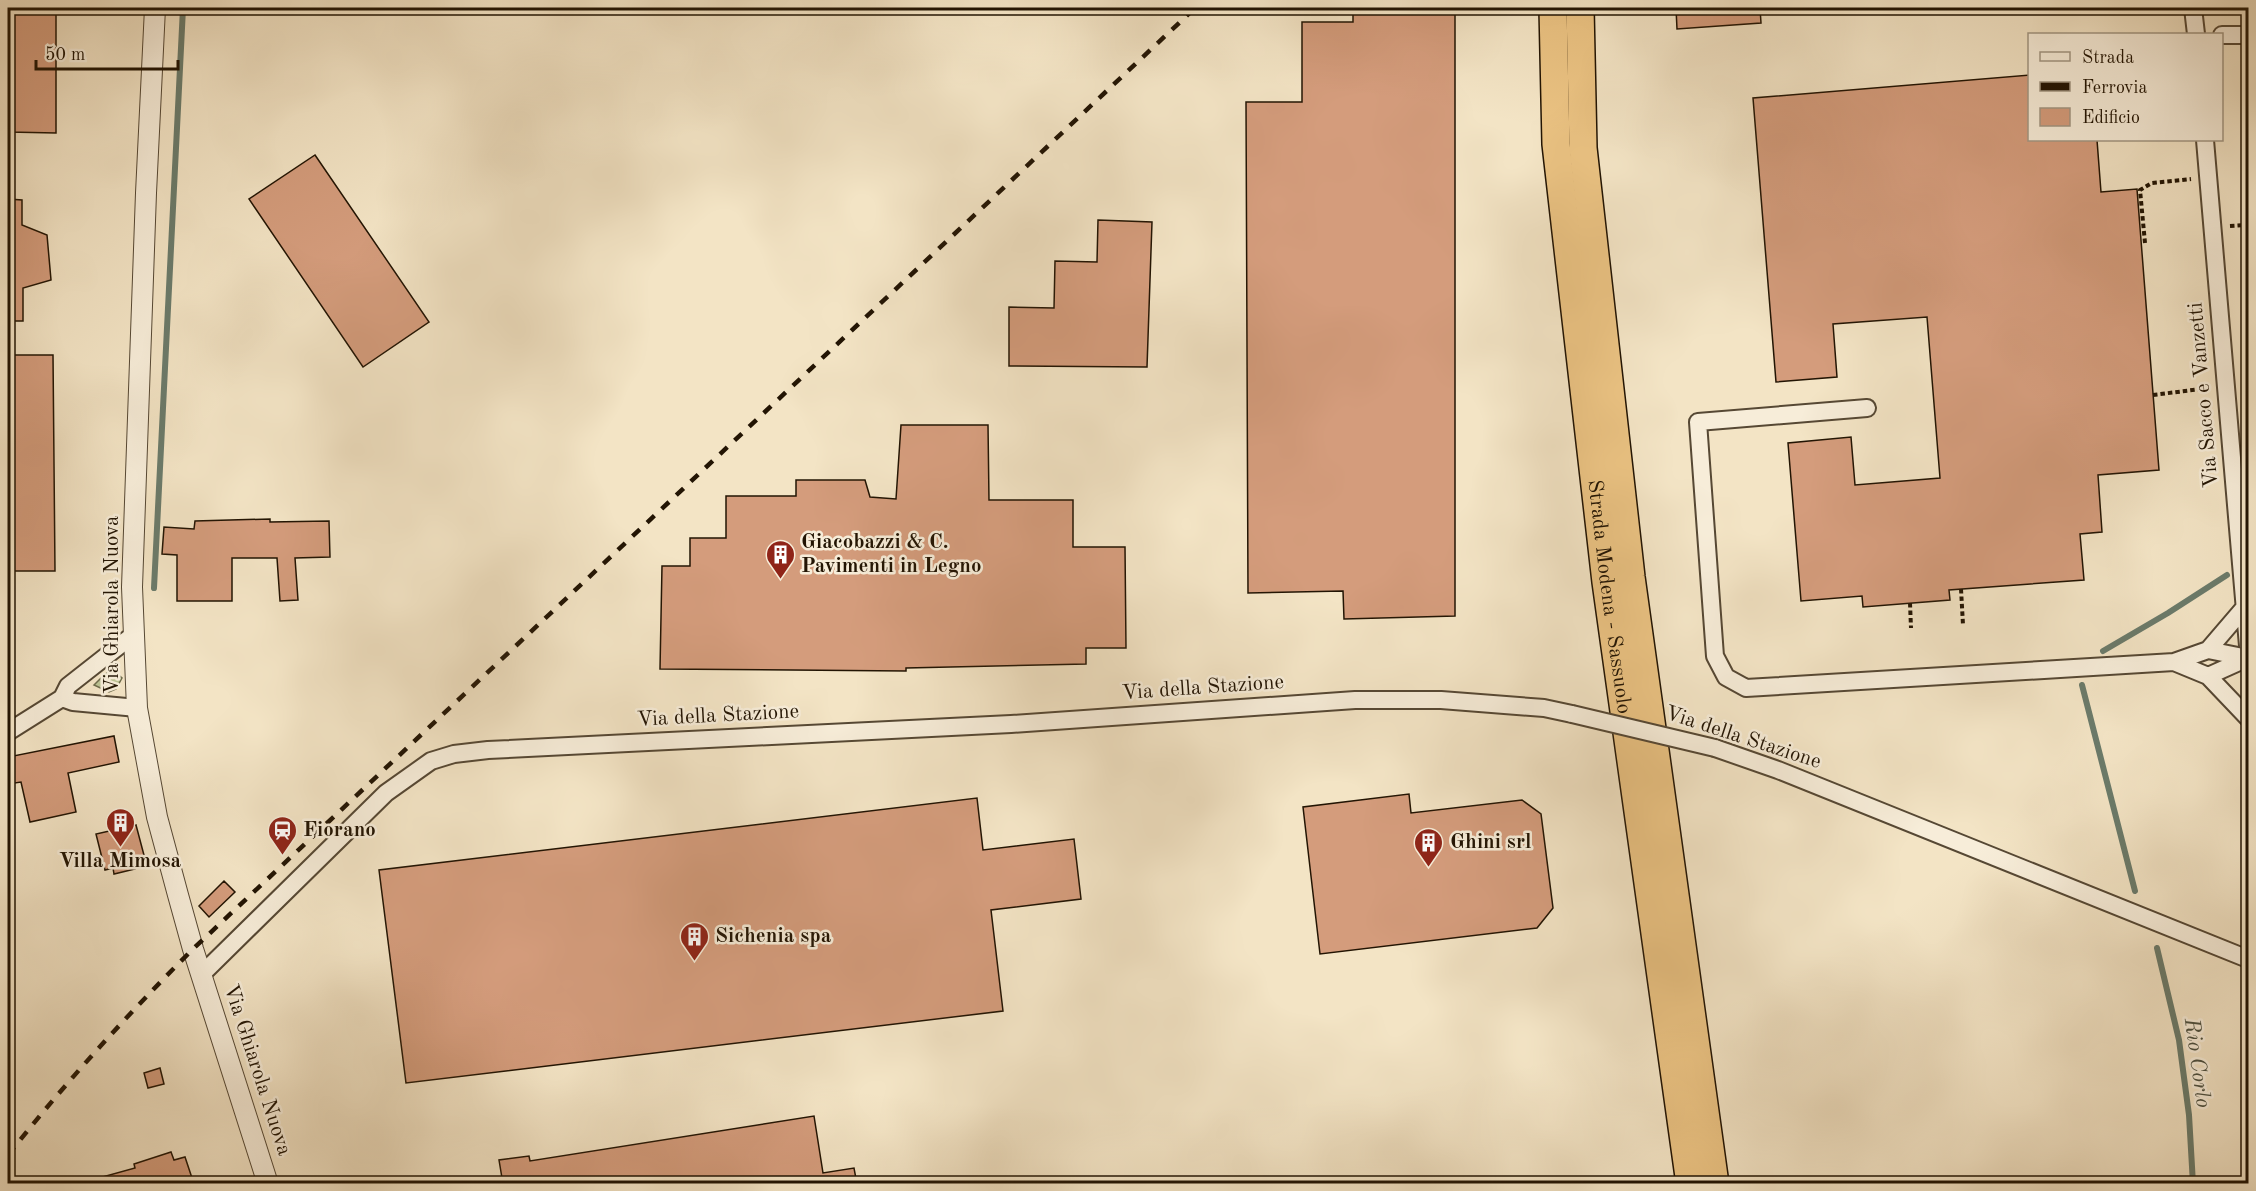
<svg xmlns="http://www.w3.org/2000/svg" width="2256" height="1191" font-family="'Old Standard TT',serif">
<rect width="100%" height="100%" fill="#f3e4c5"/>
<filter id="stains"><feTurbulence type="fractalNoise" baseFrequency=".00333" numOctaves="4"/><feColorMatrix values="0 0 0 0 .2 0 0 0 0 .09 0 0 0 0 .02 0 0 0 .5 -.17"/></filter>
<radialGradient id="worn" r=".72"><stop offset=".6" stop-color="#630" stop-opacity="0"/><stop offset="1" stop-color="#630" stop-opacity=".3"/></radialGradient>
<!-- green -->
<path fill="#bcc494" stroke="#6f6c4c" stroke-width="1.5" d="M 110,671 L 115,672 L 122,678 L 116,689 L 109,692 L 94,685 L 104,675 Z"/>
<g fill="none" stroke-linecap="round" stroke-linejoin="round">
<!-- stream -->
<path stroke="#6b7b6b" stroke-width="6" d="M 154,588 L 183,8
M 2103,651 L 2168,613 L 2227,575
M 2082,685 L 2135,891
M 2157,948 L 2179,1040 L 2189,1115 L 2193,1184"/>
</g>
<!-- building -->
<path fill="#d49c7c" stroke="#221403" stroke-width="1.5" d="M 8,8 L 56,8 L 56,133 L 8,132 Z
M 1353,8 L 1455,8 L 1455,616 L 1344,619 L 1343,591 L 1248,593 L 1246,102 L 1302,102 L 1302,22 L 1353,22 Z
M 1676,8 L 1760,8 L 1761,23 L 1677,29 Z
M 2030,75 L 2030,140 L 2097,140 L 2101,192 L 2137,189 L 2159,470 L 2098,475 L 2102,532 L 2080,534 L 2084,580 L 1949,590 L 1950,600 L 1863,607 L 1862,596 L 1801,601 L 1788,443 L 1851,437 L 1855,485 L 1940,478 L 1927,317 L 1833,324 L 1837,377 L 1776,382 L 1753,98 Z
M 315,155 L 429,322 L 363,367 L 249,199 Z
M 8,199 L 22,200 L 22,225 L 47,235 L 51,280 L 23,288 L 23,321 L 8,321 Z
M 1098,220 L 1152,222 L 1147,367 L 1009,366 L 1009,307 L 1054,308 L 1055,261 L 1097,262 Z
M 8,355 L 53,355 L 55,571 L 8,571 Z
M 901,425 L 988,425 L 989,500 L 1073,500 L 1073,547 L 1125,547 L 1126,648 L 1086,648 L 1086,664 L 906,668 L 906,671 L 660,669 L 662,566 L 690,566 L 690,538 L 726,538 L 726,496 L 796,496 L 796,480 L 865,480 L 870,497 L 896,499 Z
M 270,519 L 270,522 L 329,521 L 330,557 L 295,558 L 298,600 L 280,601 L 277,558 L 232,558 L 232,601 L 177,601 L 177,555 L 162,554 L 164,527 L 194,529 L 195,521 Z
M 114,736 L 119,762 L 68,773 L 76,812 L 30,822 L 21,782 L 8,784 L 8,757 Z
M 1409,794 L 1411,813 L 1522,800 L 1541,814 L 1553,908 L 1537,928 L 1320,954 L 1303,807 Z
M 977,798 L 983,850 L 1074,839 L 1081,899 L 991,910 L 1003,1011 L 406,1083 L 379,870 Z
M 136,825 L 145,859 L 133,862 L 135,869 L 114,874 L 113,868 L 105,870 L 96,834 Z
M 224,881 L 235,892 L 209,917 L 199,906 Z
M 160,1068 L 164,1084 L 148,1088 L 144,1073 Z
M 814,1116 L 823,1173 L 854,1168 L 857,1184 L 503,1184 L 499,1160 L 529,1156 L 530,1161 Z
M 171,1152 L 174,1160 L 185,1157 L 194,1184 L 95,1184 L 95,1179 L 135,1168 L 134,1164 Z"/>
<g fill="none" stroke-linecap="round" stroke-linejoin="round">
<defs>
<path id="minor" d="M 2193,8 L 2196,34
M 2222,35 L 2248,35
M 2205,140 L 2248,646
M 1867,408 L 1698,422 L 1715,656 L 1726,677 L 1746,688 L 2174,662 L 2208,650 L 2244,608
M 2208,650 L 2248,658
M 2174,662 L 2208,676 L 2248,718
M 2208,676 L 2248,658
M 62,698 L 73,702 L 137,708
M 8,732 L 62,698 L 68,686 L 133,635
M 1715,748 L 1778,770 L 2248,959
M 201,975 L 386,793 L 431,761 L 454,754 L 488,750 L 1011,724 L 1355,700 L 1441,700 L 1544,708 L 1572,714"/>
<path id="tertiary" d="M 155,8 L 146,193 L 132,587 L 137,708 L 157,817 L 178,895 L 193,949 L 268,1184"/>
<g id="trunk">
<path id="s1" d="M 1553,8 L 1556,144 L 1606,582 L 1690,1184"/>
<path d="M 1580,8 L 1583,148 L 1631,577 L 1715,1184"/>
</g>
</defs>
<!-- minor casing -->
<use href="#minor" stroke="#564834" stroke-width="20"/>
<!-- tertiary casing -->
<use href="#tertiary" stroke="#564834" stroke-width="22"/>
<!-- trunk casing -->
<use href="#trunk" stroke="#221403" stroke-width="30"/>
<!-- path -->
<path stroke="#221403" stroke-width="4" stroke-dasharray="4.5 3" stroke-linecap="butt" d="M 2230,226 L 2248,225
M 2145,243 L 2140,190 L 2152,183 L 2191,179
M 2153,395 L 2209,388
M 1961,589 L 1963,625
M 1910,603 L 1911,628"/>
<!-- minor -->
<use href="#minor" stroke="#f7edd9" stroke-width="16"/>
<!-- tertiary -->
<use href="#tertiary" stroke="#f7edd9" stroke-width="20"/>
<!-- trunk -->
<use href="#trunk" stroke="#eac282" stroke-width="27"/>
<!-- rail -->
<path stroke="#221403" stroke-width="4.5" stroke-dasharray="10 10" stroke-linecap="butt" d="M 8,1155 C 66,1082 127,1015 193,949 L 1195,8"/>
<defs>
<path id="minor-bridge" d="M 1572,714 L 1715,748"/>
</defs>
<!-- minor-bridge casing -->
<use href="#minor-bridge" stroke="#564834" stroke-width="20" stroke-linecap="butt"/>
<!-- minor-bridge -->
<use href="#minor-bridge" stroke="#f7edd9" stroke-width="16"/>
</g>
<!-- icons -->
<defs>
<symbol id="building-pin" viewBox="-11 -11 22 30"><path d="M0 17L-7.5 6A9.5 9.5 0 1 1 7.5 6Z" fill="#8f2418" stroke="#f7edd9"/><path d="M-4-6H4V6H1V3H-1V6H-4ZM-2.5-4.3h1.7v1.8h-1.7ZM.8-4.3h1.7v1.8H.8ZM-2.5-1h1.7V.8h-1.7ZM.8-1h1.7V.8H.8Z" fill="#fff"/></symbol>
<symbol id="station-pin" viewBox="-11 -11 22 30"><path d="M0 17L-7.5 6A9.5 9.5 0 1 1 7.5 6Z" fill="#8f2418" stroke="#f7edd9"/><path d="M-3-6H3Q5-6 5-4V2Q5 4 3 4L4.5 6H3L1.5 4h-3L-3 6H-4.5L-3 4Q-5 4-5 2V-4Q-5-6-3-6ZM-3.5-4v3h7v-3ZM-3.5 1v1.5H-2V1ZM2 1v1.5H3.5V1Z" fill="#fff"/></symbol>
</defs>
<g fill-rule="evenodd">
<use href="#building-pin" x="764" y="538" width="33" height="45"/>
<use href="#building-pin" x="104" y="806" width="33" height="45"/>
<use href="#station-pin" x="266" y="814" width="33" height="45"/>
<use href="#building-pin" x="1412" y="826" width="33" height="45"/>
<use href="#building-pin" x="678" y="920" width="33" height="45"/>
</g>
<g text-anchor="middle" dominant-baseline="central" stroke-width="5" stroke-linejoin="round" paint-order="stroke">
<!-- street labels -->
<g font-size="21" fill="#221403" stroke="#f7edd9">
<text transform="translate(2204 395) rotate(-95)">Via Sacco e Vanzetti</text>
<text stroke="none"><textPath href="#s1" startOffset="592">Strada Modena - Sassuolo</textPath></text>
<text transform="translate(112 605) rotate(-90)">Via Ghiarola Nuova</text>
<text transform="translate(1203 688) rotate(-4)">Via della Stazione</text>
<text transform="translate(718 716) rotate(-3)">Via della Stazione</text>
<text transform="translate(1743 738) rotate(18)">Via della Stazione</text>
<text transform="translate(257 1070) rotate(72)">Via Ghiarola Nuova</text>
</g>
<!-- poi labels -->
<g font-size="21" font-weight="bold" fill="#221403" stroke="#f7edd9" text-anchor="start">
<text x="801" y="542">Giacobazzi &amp; C.<tspan x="801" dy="24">Pavimenti in Legno</tspan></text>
<text x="303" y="830">Fiorano</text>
<text x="1450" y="842">Ghini srl</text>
<text x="120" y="861" text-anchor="middle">Villa Mimosa</text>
<text x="715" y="936">Sichenia spa</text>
</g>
<!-- water labels -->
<g font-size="22" font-style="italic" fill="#4d5040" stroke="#f7edd9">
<text transform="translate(2197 1063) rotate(82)">Rio Corlo</text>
</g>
</g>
<!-- margin -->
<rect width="2256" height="1191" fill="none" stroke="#f3e4c5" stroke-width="30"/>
<rect x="9" y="9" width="2238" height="1173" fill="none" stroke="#221403" stroke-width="3"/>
<rect x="15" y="15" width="2226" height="1161" fill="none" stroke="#221403" stroke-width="1.5"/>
<!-- legend -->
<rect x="2028" y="33" width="195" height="108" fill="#f7edd9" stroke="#a29683" stroke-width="1.5"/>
<rect x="2040" y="52" width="30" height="9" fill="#f7edd9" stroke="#a29683" stroke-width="1.5"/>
<text x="2082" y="63" font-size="18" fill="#221403">Strada</text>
<rect x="2040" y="82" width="30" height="9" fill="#221403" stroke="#a29683" stroke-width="1.5"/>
<text x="2082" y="93" font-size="18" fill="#221403">Ferrovia</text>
<rect x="2040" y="108" width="30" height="18" fill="#d49c7c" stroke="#a29683" stroke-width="1.5"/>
<text x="2082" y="123" font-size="18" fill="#221403">Edificio</text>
<!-- scale -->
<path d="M36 60v9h142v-9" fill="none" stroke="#221403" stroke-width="3"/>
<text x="45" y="60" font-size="18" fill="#221403" stroke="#f7edd9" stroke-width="4.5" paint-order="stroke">50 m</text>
<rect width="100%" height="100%" filter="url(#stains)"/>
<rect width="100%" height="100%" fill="url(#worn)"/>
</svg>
